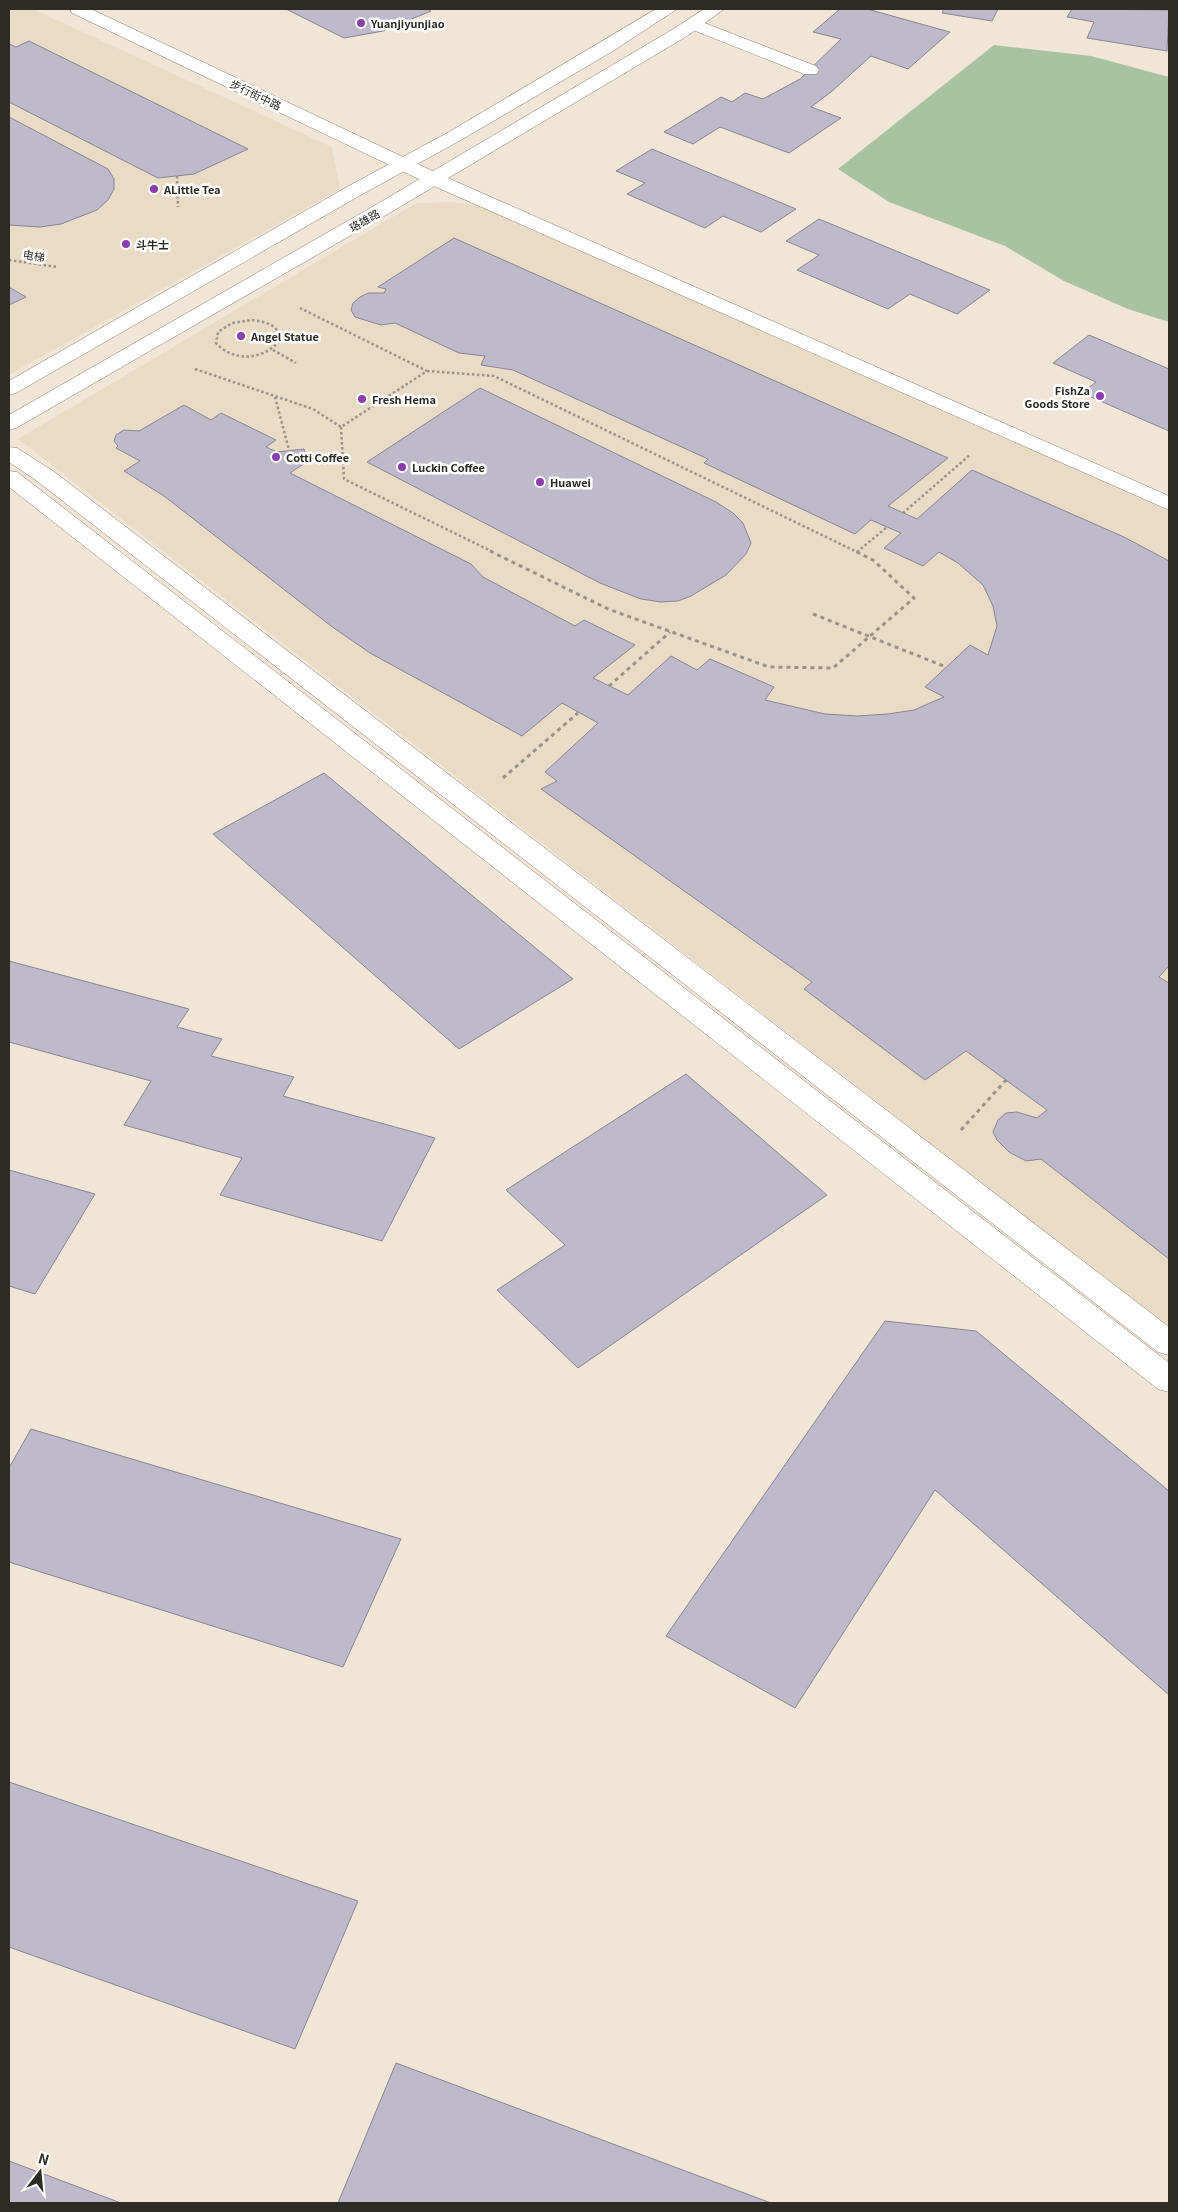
<svg xmlns="http://www.w3.org/2000/svg" width="1178" height="2212" font-family="Georgia,'Noto Sans SC',serif">
<rect width="100%" height="100%" fill="#f1e6d6"/>
<!-- built -->
<path fill="#eadbc5" d="M 9,9 L 33,9 L 332,147 L 340,189 L 9,375 Z
M 450,202 L 485,206 L 1169,511 L 1169,1327 L 18,439 L 416,203 Z"/>
<!-- green -->
<path fill="#a8c3a0" d="M 994,45 L 1091,56 L 1169,77 L 1169,322 L 1128,309 L 1064,281 L 1005,246 L 889,202 L 838,169 Z"/>
<!-- building -->
<path fill="#bfbacb" stroke="#8a8595" d="M 286,9 L 427,9 L 431,11 L 383,31 L 344,38 Z
M 840,9 L 867,9 L 950,32 L 908,69 L 871,56 L 831,92 L 811,107 L 841,118 L 789,153 L 720,127 L 693,144 L 664,132 L 721,97 L 732,102 L 745,93 L 763,99 L 800,79 L 841,39 L 813,32 Z
M 944,9 L 998,9 L 992,21 L 942,13 Z
M 1072,9 L 1169,10 L 1167,51 L 1087,38 L 1094,22 L 1067,17 Z
M 29,41 L 248,149 L 194,174 L 158,178 L 9,102 L 9,44 L 16,47 Z
M 9,117 L 108,169 L 114,179 L 114,189 L 108,200 L 97,210 L 61,224 L 40,227 L 9,225 Z
M 652,149 L 796,209 L 761,232 L 723,216 L 705,228 L 627,194 L 645,183 L 616,171 Z
M 819,219 L 990,290 L 957,314 L 910,294 L 888,309 L 797,270 L 819,255 L 786,241 Z
M 454,238 L 948,458 L 888,506 L 917,519 L 972,470 L 1124,537 L 1169,561 L 1169,966 L 1159,977 L 1169,983 L 1169,1259 L 1041,1159 L 1026,1161 L 1009,1152 L 997,1140 L 993,1132 L 998,1120 L 1006,1113 L 1017,1112 L 1037,1118 L 1047,1110 L 966,1051 L 925,1080 L 804,989 L 812,982 L 541,789 L 557,781 L 545,772 L 598,723 L 562,703 L 522,736 L 370,653 L 331,626 L 164,496 L 124,471 L 140,461 L 116,448 L 118,446 L 114,441 L 116,435 L 124,430 L 139,431 L 184,405 L 211,420 L 221,413 L 276,440 L 266,447 L 277,452 L 304,449 L 308,461 L 290,473 L 471,564 L 483,577 L 575,626 L 584,620 L 635,645 L 593,678 L 628,695 L 671,656 L 697,670 L 710,659 L 774,687 L 765,700 L 825,714 L 857,716 L 888,714 L 914,710 L 944,697 L 925,687 L 970,645 L 988,655 L 997,626 L 993,606 L 983,585 L 958,563 L 939,552 L 923,566 L 884,548 L 901,533 L 887,527 L 871,520 L 855,534 L 704,463 L 708,459 L 513,370 L 481,365 L 485,356 L 459,353 L 395,323 L 381,325 L 355,317 L 351,310 L 353,303 L 360,297 L 368,293 L 384,293 L 386,289 L 378,287 Z
M 9,287 L 26,297 L 9,305 Z
M 1089,335 L 1169,369 L 1169,431 L 1082,393 L 1096,382 L 1053,363 Z
M 480,388 L 716,502 L 733,513 L 743,523 L 751,543 L 746,554 L 726,575 L 691,596 L 678,601 L 661,602 L 641,599 L 600,583 L 367,462 Z
M 324,773 L 573,979 L 459,1049 L 213,834 Z
M 9,961 L 189,1009 L 177,1027 L 222,1039 L 211,1056 L 294,1077 L 283,1096 L 435,1138 L 382,1241 L 220,1195 L 242,1158 L 124,1125 L 151,1081 L 9,1042 Z
M 686,1074 L 827,1195 L 578,1368 L 497,1290 L 565,1245 L 506,1190 Z
M 9,1170 L 95,1194 L 35,1294 L 9,1286 Z
M 885,1321 L 976,1331 L 1169,1491 L 1169,1695 L 935,1490 L 795,1708 L 666,1636 Z
M 31,1429 L 401,1539 L 343,1667 L 9,1562 L 9,1468 Z
M 9,1782 L 358,1901 L 295,2049 L 9,1947 Z
M 396,2063 L 771,2203 L 338,2203 Z
M 9,2161 L 121,2203 L 9,2203 Z"/>
<g fill="none" stroke-linecap="round" stroke-linejoin="round">
<defs>
<path id="street" d="M 70,9 L 91,9 L 441,175 L 1169,496 L 1169,510 L 427,183 L 72,13 Z
M 694,19 L 816,66 L 819,70 L 816,74 L 804,74 L 688,28 L 685,24 L 688,20 Z"/>
<path id="secondary" d="M 656,9 L 677,9 L 613,51 L 461,140 L 359,196 L 16,393 L 9,395 L 9,381 L 345,188 L 449,132 Z
M 704,9 L 724,9 L 687,36 L 393,211 L 16,428 L 9,430 L 9,415 L 379,203 L 675,28 Z
M 9,447 L 17,448 L 53,471 L 1169,1327 L 1169,1355 L 1158,1352 L 37,481 L 9,462 Z
M 9,471 L 17,472 L 1169,1363 L 1169,1392 L 1158,1389 L 9,487 Z"/>
</defs>
<!-- street casing -->
<use href="#street" stroke="#8a8072" stroke-width="1"/>
<!-- secondary casing -->
<use href="#secondary" stroke="#8a8072" stroke-width="1"/>
<!-- path-far1 -->
<path stroke="#9b9388" stroke-width="2.5" stroke-dasharray="2.5 2.5" stroke-linecap="butt" d="M 177,176 L 178,207
M 9,260 L 57,267
M 252,320 C 265,322 278,324 281,339 C 265,360 234,363 216,343 L 218,332 L 232,323 Z
M 273,350 L 296,363
M 195,369 L 313,409 L 341,427 L 427,371 L 300,308
M 427,371 L 494,376 L 857,552
M 275,397 L 289,450
M 341,427 L 344,479 L 493,552
M 903,513 L 971,454
M 857,552 L 887,527"/>
<!-- path -->
<path stroke="#9b9388" stroke-width="3" stroke-dasharray="4 4" stroke-linecap="butt" d="M 490,551 L 608,609 L 769,667 L 833,668 L 914,598 L 873,560 L 855,551
M 813,614 L 946,667
M 609,686 L 670,632
M 503,778 L 578,713
M 961,1130 L 1006,1080"/>
<!-- street -->
<use href="#street" fill="#fff" fill-rule="evenodd"/>
<!-- secondary -->
<use href="#secondary" fill="#fff" fill-rule="evenodd"/>
</g>
<!-- markers -->
<g fill="#8c3dad" stroke="#fff" stroke-width="2">
<circle cx="361" cy="23" r="5"/>
<circle cx="154" cy="189" r="5"/>
<circle cx="126" cy="244" r="5"/>
<circle cx="241" cy="336" r="5"/>
<circle cx="1100" cy="396" r="5"/>
<circle cx="362" cy="399" r="5"/>
<circle cx="276" cy="457" r="5"/>
<circle cx="402" cy="467" r="5"/>
<circle cx="540" cy="482" r="5"/>
</g>
<g text-anchor="middle" dominant-baseline="central" stroke-width="5" stroke-linejoin="round" paint-order="stroke">
<!-- far-poi labels -->
<g font-size="11" font-weight="bold" fill="#2e2a24" stroke="#fff" text-anchor="start">
<text x="371" y="23">Yuanjiyunjiao</text>
<text x="164" y="189">ALittle Tea</text>
<text x="136" y="244">斗牛士</text>
<text x="251" y="336">Angel Statue</text>
<text x="1090" y="390" text-anchor="end">FishZa<tspan x="1090" dy="13">Goods Store</tspan></text>
<text x="372" y="399">Fresh Hema</text>
<text x="286" y="457">Cotti Coffee</text>
<text x="412" y="467">Luckin Coffee</text>
<text x="550" y="482">Huawei</text>
</g>
<!-- far-street labels -->
<g font-size="11" fill="#2e2a24" stroke="#fff">
<text transform="translate(256 94) rotate(26)">步行街中路</text>
<text transform="translate(364 220) rotate(-30)">珞雄路</text>
<text transform="translate(34 255) rotate(9)">电梯</text>
</g>
</g>
<!-- border -->
<rect width="1178" height="2212" fill="none" stroke="#2e2a24" stroke-width="20"/>
<!-- north arrow -->
<g transform="translate(40 2172) rotate(16)" stroke="#ffffff" stroke-width="4" paint-order="stroke">
<path d="M0-4L9 19L0 12L-9 19Z" fill="#2e2a24"/>
<text y="-8" font-size="14" font-weight="bold" text-anchor="middle" fill="#2e2a24">N</text>
</g>
</svg>
